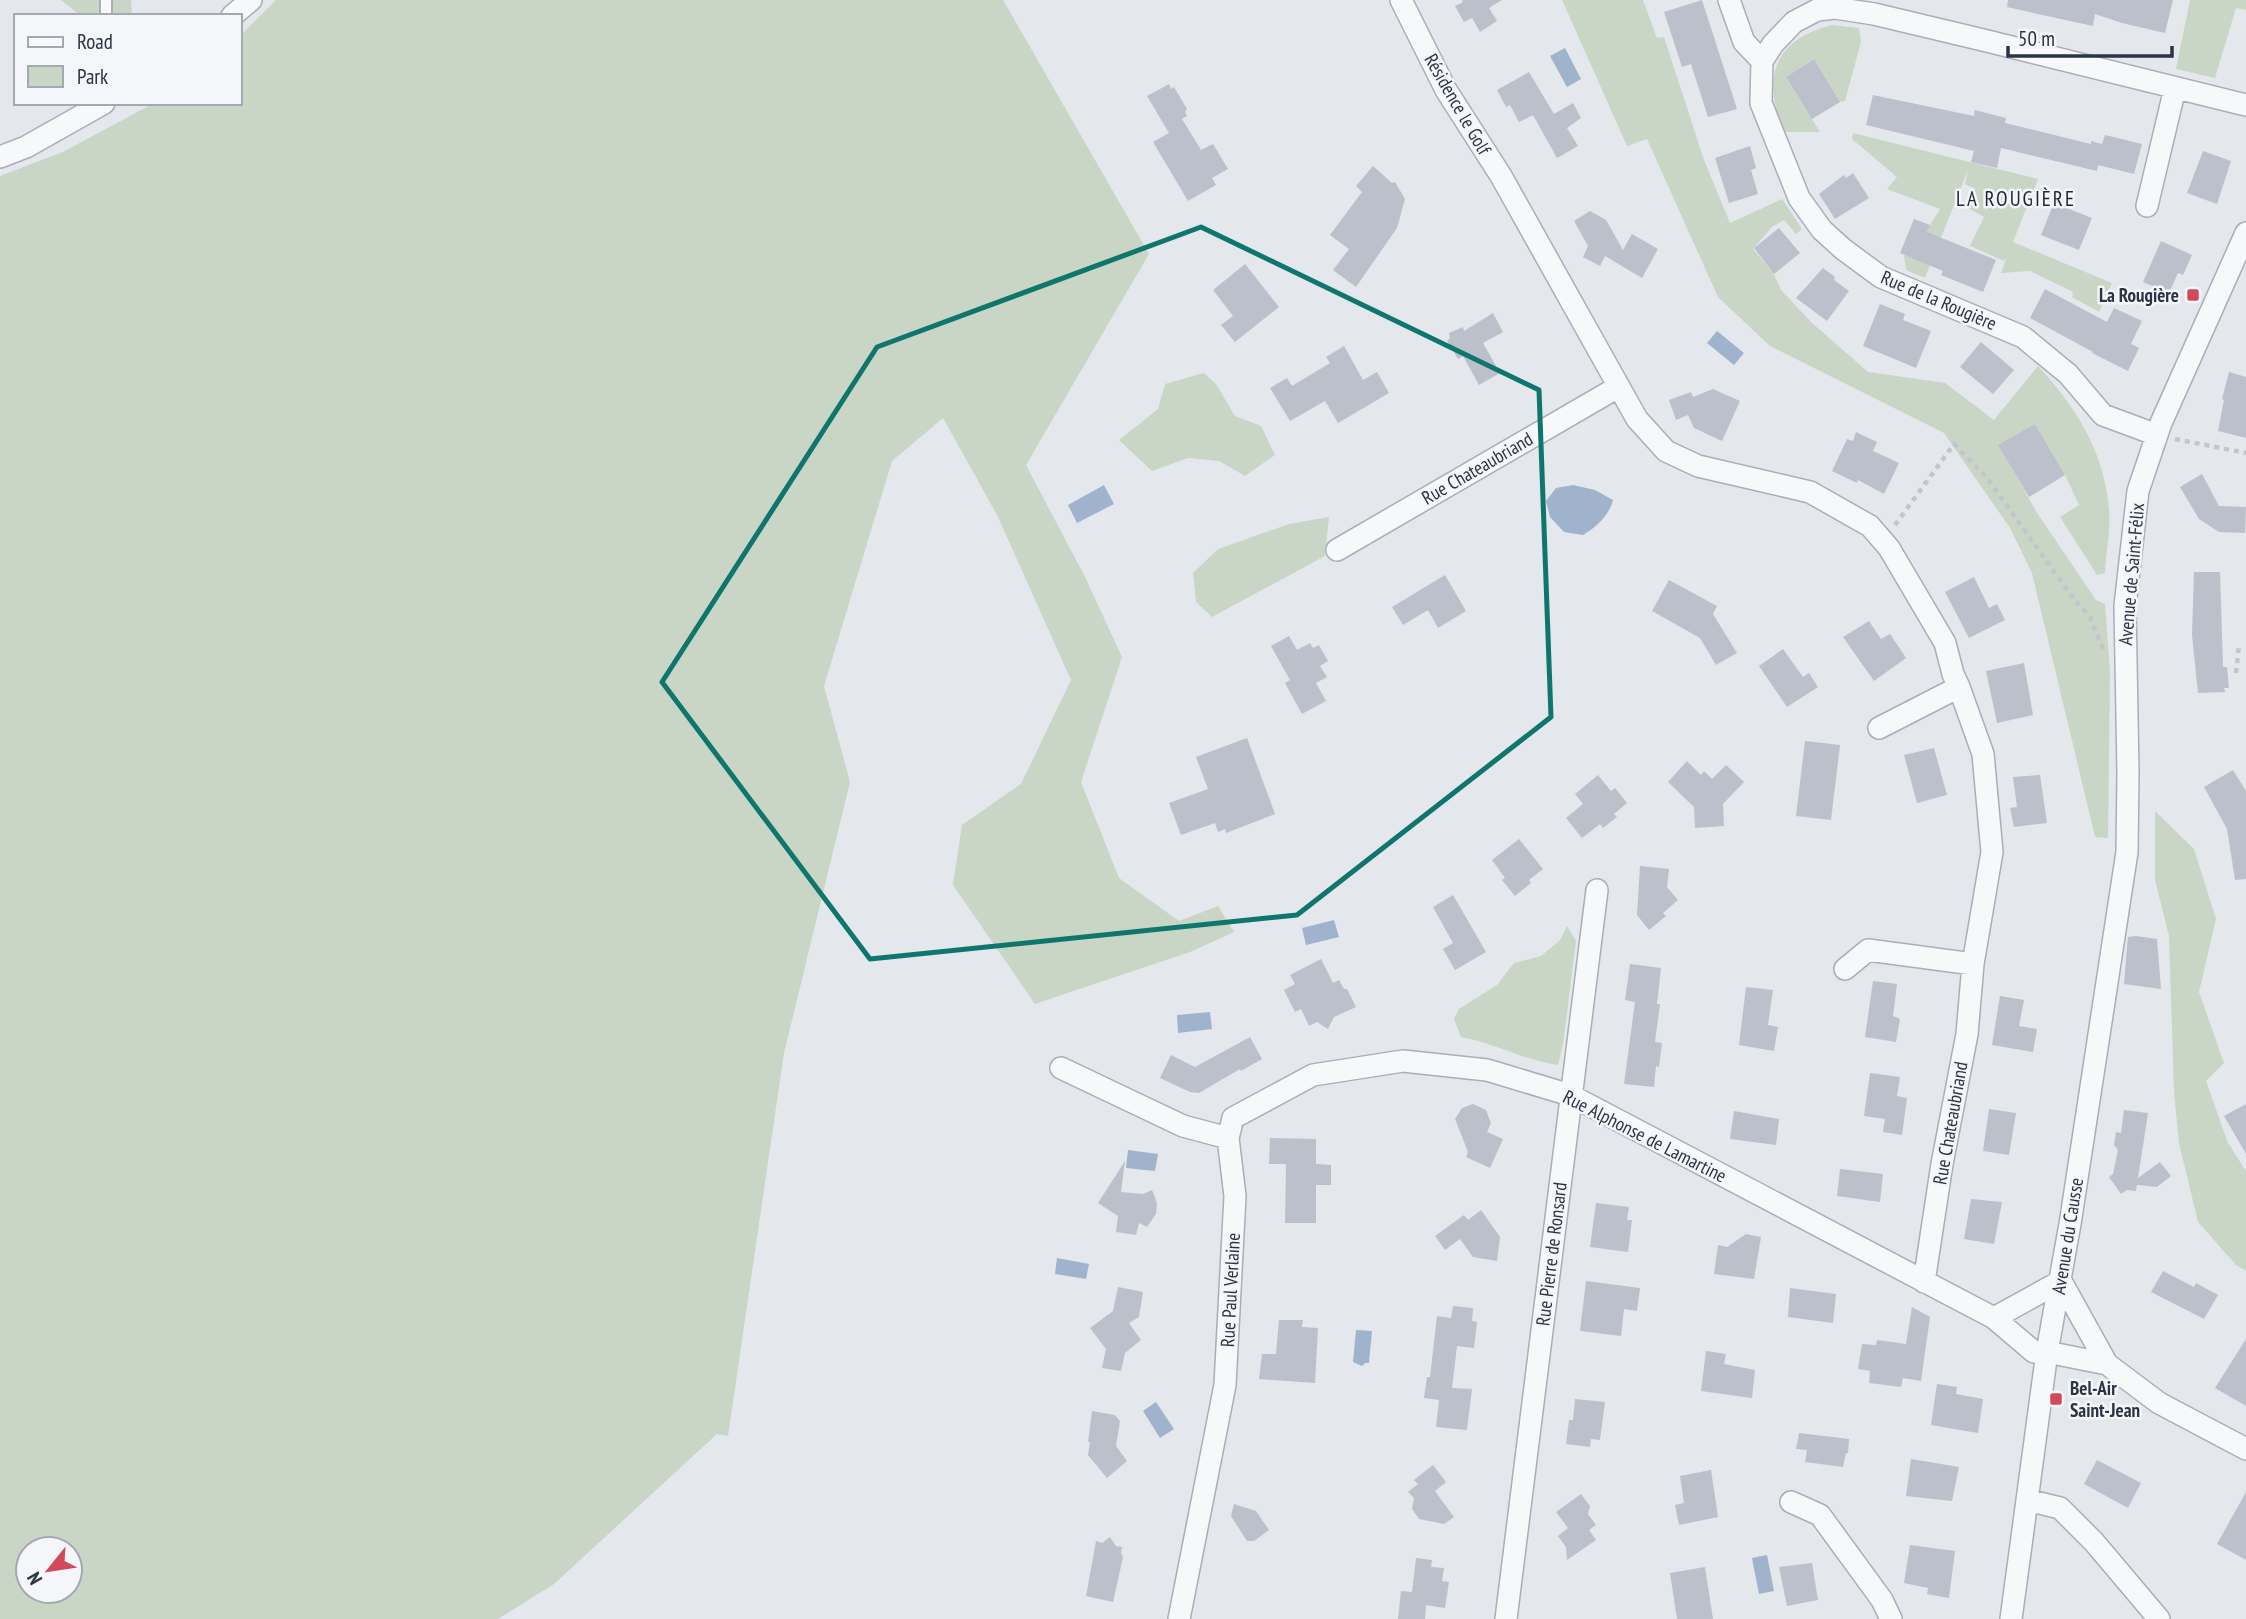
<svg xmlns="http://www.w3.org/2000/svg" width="2246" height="1619" font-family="'PT Sans Narrow',sans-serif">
<rect width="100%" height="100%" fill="#e4e7ec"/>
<!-- green -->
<path fill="#c9d6c5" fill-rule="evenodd" d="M 61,0 L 131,0 L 132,16 L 81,16 Z
M 276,0 L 1003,0 L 1149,254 L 1026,465 L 1085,577 L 1122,657 L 1081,782 L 1119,878 L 1179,921 L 1218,906 L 1234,932 L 1190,952 L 1035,1004 L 953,885 L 962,825 L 1021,784 L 1071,680 L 997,515 L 943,418 L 892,461 L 824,686 L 850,782 L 784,1053 L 728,1436 L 717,1434 L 554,1584 L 498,1619 L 0,1619 L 0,176 L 63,152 L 154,103 L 240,103 L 240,36 ZM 28,1549 L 70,1549 L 70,1591 L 28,1591 Z
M 1562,0 L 1643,0 L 1657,38 L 1664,37 L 1704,160 L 1730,223 L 1782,199 L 1802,229 L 1796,234 L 1784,220 L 1772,227 L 1753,249 L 1774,274 L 1781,290 L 1811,322 L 1868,372 L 1945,383 L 1994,420 L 2038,366 C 2077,409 2103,449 2109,508 C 2111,529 2106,552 2105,573 L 2097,575 L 2060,517 L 2079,505 L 2065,475 L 2035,424 L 1999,445 L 2037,513 L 2096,600 L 2105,604 L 2110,672 L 2108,838 L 2095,837 L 2032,573 L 2010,528 L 1944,433 L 1770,346 L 1718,297 L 1647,139 L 1627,146 Z
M 2190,0 L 2246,0 L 2246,10 L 2236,8 L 2215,78 L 2176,69 Z
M 1832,25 L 1859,28 L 1861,42 L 1845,101 L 1840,102 L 1814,59 L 1786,77 L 1820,132 L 1783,132 C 1763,78 1772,40 1832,25 Z
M 1853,133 L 2038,179 L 2013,242 L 2112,283 L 2099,312 L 2072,297 L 2073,292 L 2030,271 L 2001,273 L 2007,257 L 2004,261 L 1970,246 L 1984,217 L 1968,208 L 1975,189 L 1965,184 L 1968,170 L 1925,278 L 1906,270 L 1904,255 L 1916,259 L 1930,225 L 1940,209 L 1887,189 L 1897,177 L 1852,139 Z
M 1204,373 L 1216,384 L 1235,416 L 1261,426 L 1275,455 L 1245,476 L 1219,461 L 1188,458 L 1152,471 L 1119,440 L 1158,409 L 1165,384 Z
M 1329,517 L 1325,556 L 1212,617 L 1196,602 L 1193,573 L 1218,549 L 1289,524 Z
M 2155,811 L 2194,849 L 2216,919 L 2199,992 L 2224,1063 L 2206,1081 L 2228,1143 L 2246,1171 L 2246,1271 L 2236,1265 L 2198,1222 L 2179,1143 L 2174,1093 L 2169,936 L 2155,880 Z
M 1567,926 L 1576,941 L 1563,1044 L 1558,1065 C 1524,1060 1494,1043 1461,1037 L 1454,1019 L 1459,1009 L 1497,985 L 1514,963 L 1541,956 L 1560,940 Z"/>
<!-- water -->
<path fill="#9fb4cc" d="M 1565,48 L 1581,79 L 1567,87 L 1550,56 Z
M 1717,331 L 1744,353 L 1734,365 L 1707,343 Z
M 1104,485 L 1114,504 L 1077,523 L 1068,505 Z
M 1573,485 L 1595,490 L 1613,500 C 1609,516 1596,527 1583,535 L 1564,532 L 1550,517 L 1546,501 L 1556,488 Z
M 1334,920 L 1339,937 L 1306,945 L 1302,928 Z
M 1210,1012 L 1212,1029 L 1178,1033 L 1177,1015 Z
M 1128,1150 L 1158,1154 L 1155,1171 L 1126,1168 Z
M 1057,1258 L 1089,1264 L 1086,1279 L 1055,1274 Z
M 1356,1330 L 1372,1331 L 1369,1363 L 1365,1363 L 1362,1366 L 1353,1362 Z
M 1156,1402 L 1174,1429 L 1160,1438 L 1143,1411 Z
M 1767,1555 L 1774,1591 L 1759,1594 L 1752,1558 Z"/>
<!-- building -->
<path fill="#bbc0ca" d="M 1462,0 L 1502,0 L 1489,8 L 1497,21 L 1480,32 L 1472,18 L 1464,22 L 1455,6 L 1463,2 Z
M 1702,0 L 1737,109 L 1708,117 L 1691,64 L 1682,67 L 1664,12 Z
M 2008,0 L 2173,0 L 2165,33 L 2122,23 L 2095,14 L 2093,26 L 2047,16 L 2007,7 Z
M 1814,59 L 1840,102 L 1812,119 L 1786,77 Z
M 1529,72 L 1554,114 L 1573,103 L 1581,118 L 1567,128 L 1578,146 L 1557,158 L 1533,115 L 1519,122 L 1510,105 L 1506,107 L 1497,90 Z
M 1169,84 L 1171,89 L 1174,87 L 1187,109 L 1185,111 L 1187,116 L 1182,119 L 1201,150 L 1213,144 L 1228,169 L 1212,178 L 1216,185 L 1188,201 L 1153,142 L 1169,133 L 1147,96 Z
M 1873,95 L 1974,116 L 1975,110 L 2006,118 L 2005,123 L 2091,144 L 2091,141 L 2102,144 L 2105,135 L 2142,144 L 2134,174 L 2098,165 L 2097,171 L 2001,148 L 1997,168 L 1971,162 L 1974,151 L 1866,125 Z
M 1750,146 L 1756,168 L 1751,170 L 1758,194 L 1729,203 L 1715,158 Z
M 2203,151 L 2231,161 L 2217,204 L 2187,193 Z
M 1373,166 L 1392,183 L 1395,182 L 1405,199 L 1397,228 L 1356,287 L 1333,270 L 1349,249 L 1330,235 L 1362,192 L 1356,186 Z
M 1853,173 L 1869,198 L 1835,219 L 1819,194 L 1844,175 L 1846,178 Z
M 2054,203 L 2092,218 L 2079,250 L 2041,235 Z
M 1590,211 L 1606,220 L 1623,250 L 1632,234 L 1658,249 L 1642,278 L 1605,256 L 1600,266 L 1583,257 L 1588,246 L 1574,221 Z
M 1914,219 L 1930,225 L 1927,232 L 1996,260 L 1983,292 L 1941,275 L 1943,271 L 1900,253 Z
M 1779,228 L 1800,253 L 1774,274 L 1754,248 Z
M 2161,241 L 2192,255 L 2183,275 L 2178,273 L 2169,293 L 2143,282 Z
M 1245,264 L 1279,307 L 1235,342 L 1221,325 L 1233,316 L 1213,290 Z
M 1823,268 L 1835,277 L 1834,280 L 1849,291 L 1827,321 L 1796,298 Z
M 2045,289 L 2107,322 L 2114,308 L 2142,321 L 2131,344 L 2139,348 L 2128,371 L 2092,353 L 2093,352 L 2030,318 Z
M 1880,304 L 1905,314 L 1903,320 L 1931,331 L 1916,368 L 1863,346 Z
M 1493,313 L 1503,332 L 1483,343 L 1500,373 L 1479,385 L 1463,356 L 1458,359 L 1447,341 L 1450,338 L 1449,333 L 1463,327 L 1464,331 Z
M 1981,342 L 2014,370 L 1993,394 L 1960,367 Z
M 1344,346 L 1363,380 L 1377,372 L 1389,393 L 1338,423 L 1325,401 L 1290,421 L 1270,388 L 1287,378 L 1292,386 L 1330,363 L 1326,357 Z
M 2229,372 L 2246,377 L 2246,438 L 2218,431 L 2224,400 L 2222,399 Z
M 1713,389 L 1740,401 L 1722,441 L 1694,428 L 1688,415 L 1676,420 L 1669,400 L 1691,392 L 1693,397 Z
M 2035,424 L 2065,475 L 2029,497 L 1998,445 Z
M 1856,432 L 1877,442 L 1873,451 L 1899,463 L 1884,494 L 1858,480 L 1857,483 L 1832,471 L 1847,439 L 1853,441 Z
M 2202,474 L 2219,506 L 2246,507 L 2245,533 L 2219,532 L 2199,519 L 2180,487 Z
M 2194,572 L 2220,572 L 2223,667 L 2227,667 L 2229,688 L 2224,688 L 2225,692 L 2198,693 L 2192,635 Z
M 1445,575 L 1466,611 L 1438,628 L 1428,610 L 1403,625 L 1392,607 Z
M 1974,577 L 1989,608 L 1997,604 L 2005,620 L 1969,638 L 1945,592 Z
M 1669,580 L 1717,606 L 1713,614 L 1737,653 L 1716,665 L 1700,638 L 1652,611 Z
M 1869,621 L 1881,639 L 1890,634 L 1906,658 L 1874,681 L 1843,637 Z
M 1289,636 L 1297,650 L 1310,643 L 1313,648 L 1319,645 L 1328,661 L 1320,666 L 1327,677 L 1316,683 L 1326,701 L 1302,714 L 1285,683 L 1290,680 L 1271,646 Z
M 1783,649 L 1803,677 L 1809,673 L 1818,687 L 1787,707 L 1759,666 Z
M 2024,663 L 2033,715 L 1997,723 L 1986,671 Z
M 1247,738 L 1275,814 L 1226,833 L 1225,829 L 1218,832 L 1215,823 L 1181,835 L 1169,803 L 1208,789 L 1196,757 Z
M 1805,741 L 1840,745 L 1831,820 L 1796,816 Z
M 1934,748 L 1947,795 L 1917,803 L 1904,755 Z
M 1687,761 L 1701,775 L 1704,771 L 1712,779 L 1726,765 L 1744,782 L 1723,804 L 1724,826 L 1695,828 L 1694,807 L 1668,782 Z
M 2233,770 L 2246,791 L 2246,879 L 2235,880 L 2227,829 L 2204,787 Z
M 1598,775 L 1611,791 L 1615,788 L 1627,803 L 1614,814 L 1617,817 L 1603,828 L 1600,824 L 1582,838 L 1566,818 L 1583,804 L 1575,794 Z
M 2040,775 L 2047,823 L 2014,827 L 2010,808 L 2017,807 L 2013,777 Z
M 1519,839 L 1543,869 L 1529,880 L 1531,883 L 1515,896 L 1502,880 L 1505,878 L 1492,860 Z
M 1640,866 L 1669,869 L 1667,887 L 1678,900 L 1663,913 L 1666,916 L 1649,930 L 1637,915 Z
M 1453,895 L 1486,952 L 1455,970 L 1443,949 L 1453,943 L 1433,907 Z
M 2136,936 L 2157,939 L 2161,989 L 2124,984 L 2128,937 Z
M 1321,959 L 1333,983 L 1339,980 L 1344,989 L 1347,989 L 1356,1007 L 1334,1017 L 1328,1029 L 1317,1022 L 1309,1026 L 1301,1009 L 1295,1012 L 1284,990 L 1295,984 L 1290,975 Z
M 1630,964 L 1661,968 L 1657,1004 L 1660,1004 L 1655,1042 L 1662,1043 L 1659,1067 L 1656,1066 L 1654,1087 L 1624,1084 L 1635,1002 L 1625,1000 Z
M 1873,981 L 1897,984 L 1893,1016 L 1900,1019 L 1896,1042 L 1865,1037 Z
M 1746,987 L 1773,990 L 1768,1025 L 1778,1027 L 1774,1051 L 1739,1045 Z
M 2000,996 L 2024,1000 L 2019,1026 L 2037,1029 L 2033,1052 L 1992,1045 Z
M 1250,1037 L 1262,1059 L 1241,1071 L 1240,1069 L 1199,1093 L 1190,1092 L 1160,1078 L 1171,1055 L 1195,1067 Z
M 1870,1073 L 1900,1077 L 1897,1096 L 1907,1098 L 1902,1135 L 1883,1132 L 1885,1119 L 1864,1116 Z
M 1473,1104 L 1486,1110 L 1491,1123 L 1487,1132 L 1503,1139 L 1490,1168 L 1466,1157 L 1468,1152 L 1455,1119 L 1462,1108 Z
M 2246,1104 L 2246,1154 L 2224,1116 Z
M 1989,1109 L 2016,1113 L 2009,1155 L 1983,1151 Z
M 2124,1110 L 2148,1113 L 2138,1178 L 2160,1162 L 2171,1176 L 2157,1187 L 2137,1185 L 2136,1191 L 2127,1190 L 2121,1194 L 2109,1177 L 2113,1174 L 2118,1150 L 2114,1145 L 2116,1132 L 2121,1133 Z
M 1734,1111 L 1779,1119 L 1776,1145 L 1730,1139 Z
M 1270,1138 L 1316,1139 L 1316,1164 L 1331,1165 L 1331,1185 L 1316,1185 L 1316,1223 L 1285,1223 L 1286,1164 L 1269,1164 Z
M 1125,1161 L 1121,1192 L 1143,1194 L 1152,1190 L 1157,1203 L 1156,1214 L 1147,1227 L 1139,1223 L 1136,1235 L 1116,1232 L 1118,1216 L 1098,1203 Z
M 1840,1169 L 1883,1174 L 1880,1202 L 1837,1196 Z
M 1971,1199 L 2002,1202 L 1994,1244 L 1964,1239 Z
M 1596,1203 L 1629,1207 L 1627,1220 L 1632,1220 L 1628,1252 L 1590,1247 Z
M 1481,1210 L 1500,1237 L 1497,1261 L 1473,1257 L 1460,1239 L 1445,1250 L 1435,1236 L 1464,1215 L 1468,1220 Z
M 1746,1234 L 1761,1237 L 1754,1279 L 1714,1274 L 1718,1245 L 1727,1247 Z
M 2163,1271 L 2194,1287 L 2196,1283 L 2218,1295 L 2204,1319 L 2151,1292 Z
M 1586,1281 L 1640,1288 L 1637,1311 L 1624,1309 L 1621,1336 L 1580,1331 Z
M 1118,1287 L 1143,1292 L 1139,1317 L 1129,1323 L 1141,1340 L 1125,1353 L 1121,1371 L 1102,1368 L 1106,1349 L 1090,1328 L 1113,1311 Z
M 1790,1288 L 1836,1294 L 1833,1323 L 1788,1317 Z
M 1453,1306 L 1473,1308 L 1472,1321 L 1477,1322 L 1474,1348 L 1457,1346 L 1452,1388 L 1472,1389 L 1467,1430 L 1436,1427 L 1439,1400 L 1424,1398 L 1427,1377 L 1430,1377 L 1437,1316 L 1451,1318 Z
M 1912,1307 L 1930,1317 L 1921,1381 L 1903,1378 L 1901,1387 L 1869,1383 L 1870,1371 L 1858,1369 L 1862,1344 L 1876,1345 L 1877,1340 L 1906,1344 Z
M 1279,1320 L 1303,1320 L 1302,1327 L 1318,1328 L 1315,1383 L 1259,1379 L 1262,1354 L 1276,1354 Z
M 2246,1339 L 2246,1406 L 2215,1388 Z
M 1706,1351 L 1726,1354 L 1724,1364 L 1755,1370 L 1752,1398 L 1701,1391 Z
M 1937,1384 L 1957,1387 L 1956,1394 L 1983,1399 L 1978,1433 L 1931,1425 Z
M 1575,1399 L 1605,1402 L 1600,1440 L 1591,1439 L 1590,1447 L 1566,1444 L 1569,1420 L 1573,1420 Z
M 1092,1411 L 1115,1415 L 1120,1421 L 1116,1446 L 1127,1461 L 1107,1478 L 1088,1455 L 1090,1442 L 1088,1442 Z
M 1799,1433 L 1849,1439 L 1848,1453 L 1846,1453 L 1843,1467 L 1805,1462 L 1807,1450 L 1796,1449 Z
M 1911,1459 L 1959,1467 L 1952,1501 L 1906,1496 Z
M 2097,1460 L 2141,1483 L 2128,1508 L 2084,1484 Z
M 1433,1465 L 1446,1482 L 1435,1491 L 1454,1517 L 1444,1524 L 1419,1519 L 1412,1509 L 1414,1498 L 1408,1492 L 1418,1484 L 1414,1480 Z
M 1711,1470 L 1718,1517 L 1679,1525 L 1675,1505 L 1684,1503 L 1680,1476 Z
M 2246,1492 L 2246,1560 L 2217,1544 Z
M 1581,1494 L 1590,1506 L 1588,1514 L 1596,1525 L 1589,1530 L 1596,1540 L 1567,1560 L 1566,1547 L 1558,1536 L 1568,1528 L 1556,1512 Z
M 1234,1504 L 1256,1511 L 1269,1530 L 1254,1541 L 1247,1541 L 1231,1516 Z
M 1110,1537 L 1116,1546 L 1122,1547 L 1121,1553 L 1123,1557 L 1113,1602 L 1086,1596 L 1096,1541 L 1102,1543 Z
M 1910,1545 L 1955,1551 L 1949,1598 L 1927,1594 L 1928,1588 L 1904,1583 Z
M 1416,1558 L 1432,1560 L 1431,1567 L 1444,1568 L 1442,1581 L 1449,1582 L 1445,1608 L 1426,1605 L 1425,1619 L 1398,1619 L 1401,1591 L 1412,1592 Z
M 1812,1563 L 1818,1600 L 1787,1606 L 1779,1567 Z
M 1705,1567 L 1713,1619 L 1677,1619 L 1670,1573 Z"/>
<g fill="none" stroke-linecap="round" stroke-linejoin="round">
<defs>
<path id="lane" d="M 106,0 L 106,16"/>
<path id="street" d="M 1401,0 L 1446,90 L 1501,176 L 1637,419 L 1666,451 L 1698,466 L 1810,492 L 1870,526 L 1889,548 L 1945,643 L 1953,674 L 1959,687 L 1983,754 L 1992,852 L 1973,964 L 1967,1034 L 1942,1164 L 1924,1282
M 1729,0 L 1744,42 L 1762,61
M 232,16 L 251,0
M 0,157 L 26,147 L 104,103
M 2147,206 L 2175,88
M 2157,435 L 2103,415 L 2068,374 L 2023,337 L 1881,277 L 1843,249 L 1822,230 L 1799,198 L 1761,103 L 1762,61 L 1773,44 L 1794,22 L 1817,10 L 1835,8 L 1874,14 L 1983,40 L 2246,105
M 1337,550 L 1618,387
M 1879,728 L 1959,687
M 1845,969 L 1868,950 L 1973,964
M 1061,1068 L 1183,1126 L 1228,1138 L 1235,1196 L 1225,1385 L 1179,1619
M 1228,1138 L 1233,1118 L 1313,1075 L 1403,1061 L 1487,1070 L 1570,1095 L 1994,1318 L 2034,1352 L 2047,1352 L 2107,1364 L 2061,1281 L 1994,1318
M 2107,1364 L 2159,1403 L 2246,1449
M 2027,1500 L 2060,1508 L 2094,1542 L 2159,1619
M 1791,1502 L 1820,1515 L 1882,1600 L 1891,1619
M 1506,1619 L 1597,890
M 2011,1619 L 2047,1352 L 2070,1224 L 2127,852 L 2128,773 L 2125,606 L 2138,491 L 2161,423 L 2246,233"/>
</defs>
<!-- lane casing -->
<use href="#lane" stroke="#a9aeb7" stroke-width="14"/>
<!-- street casing -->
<use href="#street" stroke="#a9aeb7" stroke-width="24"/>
<!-- path -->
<path stroke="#c2c5cb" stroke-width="4.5" stroke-dasharray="5 5" stroke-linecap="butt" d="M 2175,439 L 2246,453
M 1895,525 L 1954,444 L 1987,478 L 2073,598 L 2090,617 L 2104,652
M 2236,673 L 2239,645"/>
<!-- lane -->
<use href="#lane" stroke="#f7f8fa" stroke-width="10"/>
<!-- street -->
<use href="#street" stroke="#f7f8fa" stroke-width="21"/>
</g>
<!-- marked area -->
<path fill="none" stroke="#0f766e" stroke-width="5" stroke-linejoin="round" d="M 1201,227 L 1539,390 L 1551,717 L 1297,915 L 870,959 L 662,682 L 877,347 Z"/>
<!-- markers -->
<g fill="#d1495b" stroke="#f4f6f9" stroke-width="2.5">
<rect x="2186" y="288" width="14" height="14" rx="3.5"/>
<rect x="2049" y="1392" width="14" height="14" rx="3.5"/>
</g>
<g text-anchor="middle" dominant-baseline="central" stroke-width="5" stroke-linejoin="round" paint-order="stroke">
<!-- street labels -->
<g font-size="19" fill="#2b3445" stroke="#f4f6f9">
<text transform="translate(1458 104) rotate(60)">Résidence le Golf</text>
<text transform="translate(1939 300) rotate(23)">Rue de la Rougière</text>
<text transform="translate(1477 468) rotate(-30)">Rue Chateaubriand</text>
<text transform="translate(2131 574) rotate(-85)">Avenue de Saint-Félix</text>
<text transform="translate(1950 1123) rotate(-80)">Rue Chateaubriand</text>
<text transform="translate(1645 1136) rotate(27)">Rue Alphonse de Lamartine</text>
<text transform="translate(2067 1236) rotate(-81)">Avenue du Causse</text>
<text transform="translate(1551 1254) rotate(-83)">Rue Pierre de Ronsard</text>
<text transform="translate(1230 1290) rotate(-87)">Rue Paul Verlaine</text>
</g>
<!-- poi labels -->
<g font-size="19" font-weight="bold" fill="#2b3445" stroke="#f4f6f9" text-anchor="end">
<text x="2179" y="295">La Rougière</text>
<text x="2070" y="1388" text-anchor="start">Bel-Air<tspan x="2070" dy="22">Saint-Jean</tspan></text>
</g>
<!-- neighbourhood labels -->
<g font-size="21" letter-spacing="2" fill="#1d2536" stroke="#f4f6f9">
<text x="2016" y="198">LA ROUGIÈRE</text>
</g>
</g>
<!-- legend -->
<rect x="14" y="14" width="228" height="91" fill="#f4f6f9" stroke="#a4a8b1" stroke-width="2"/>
<rect x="28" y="37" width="35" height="10" fill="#f7f8fa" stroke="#a4a8b1" stroke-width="2"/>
<text x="77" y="49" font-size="21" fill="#2b3445">Road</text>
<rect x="28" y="66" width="35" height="21" fill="#c9d6c5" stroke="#a4a8b1" stroke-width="2"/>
<text x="77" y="84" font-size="21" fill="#2b3445">Park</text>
<!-- north arrow -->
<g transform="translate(49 1570) rotate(240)"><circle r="33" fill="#f4f6f9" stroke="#a4a8b1" stroke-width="2"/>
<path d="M0-5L12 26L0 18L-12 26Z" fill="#d1495b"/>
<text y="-10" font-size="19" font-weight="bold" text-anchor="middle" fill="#2b3445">N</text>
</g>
<!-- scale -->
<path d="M2008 46v10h164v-10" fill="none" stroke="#2b3445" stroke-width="3.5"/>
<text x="2018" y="46" font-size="21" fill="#2b3445" stroke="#f4f6f9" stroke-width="5" paint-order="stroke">50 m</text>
</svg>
